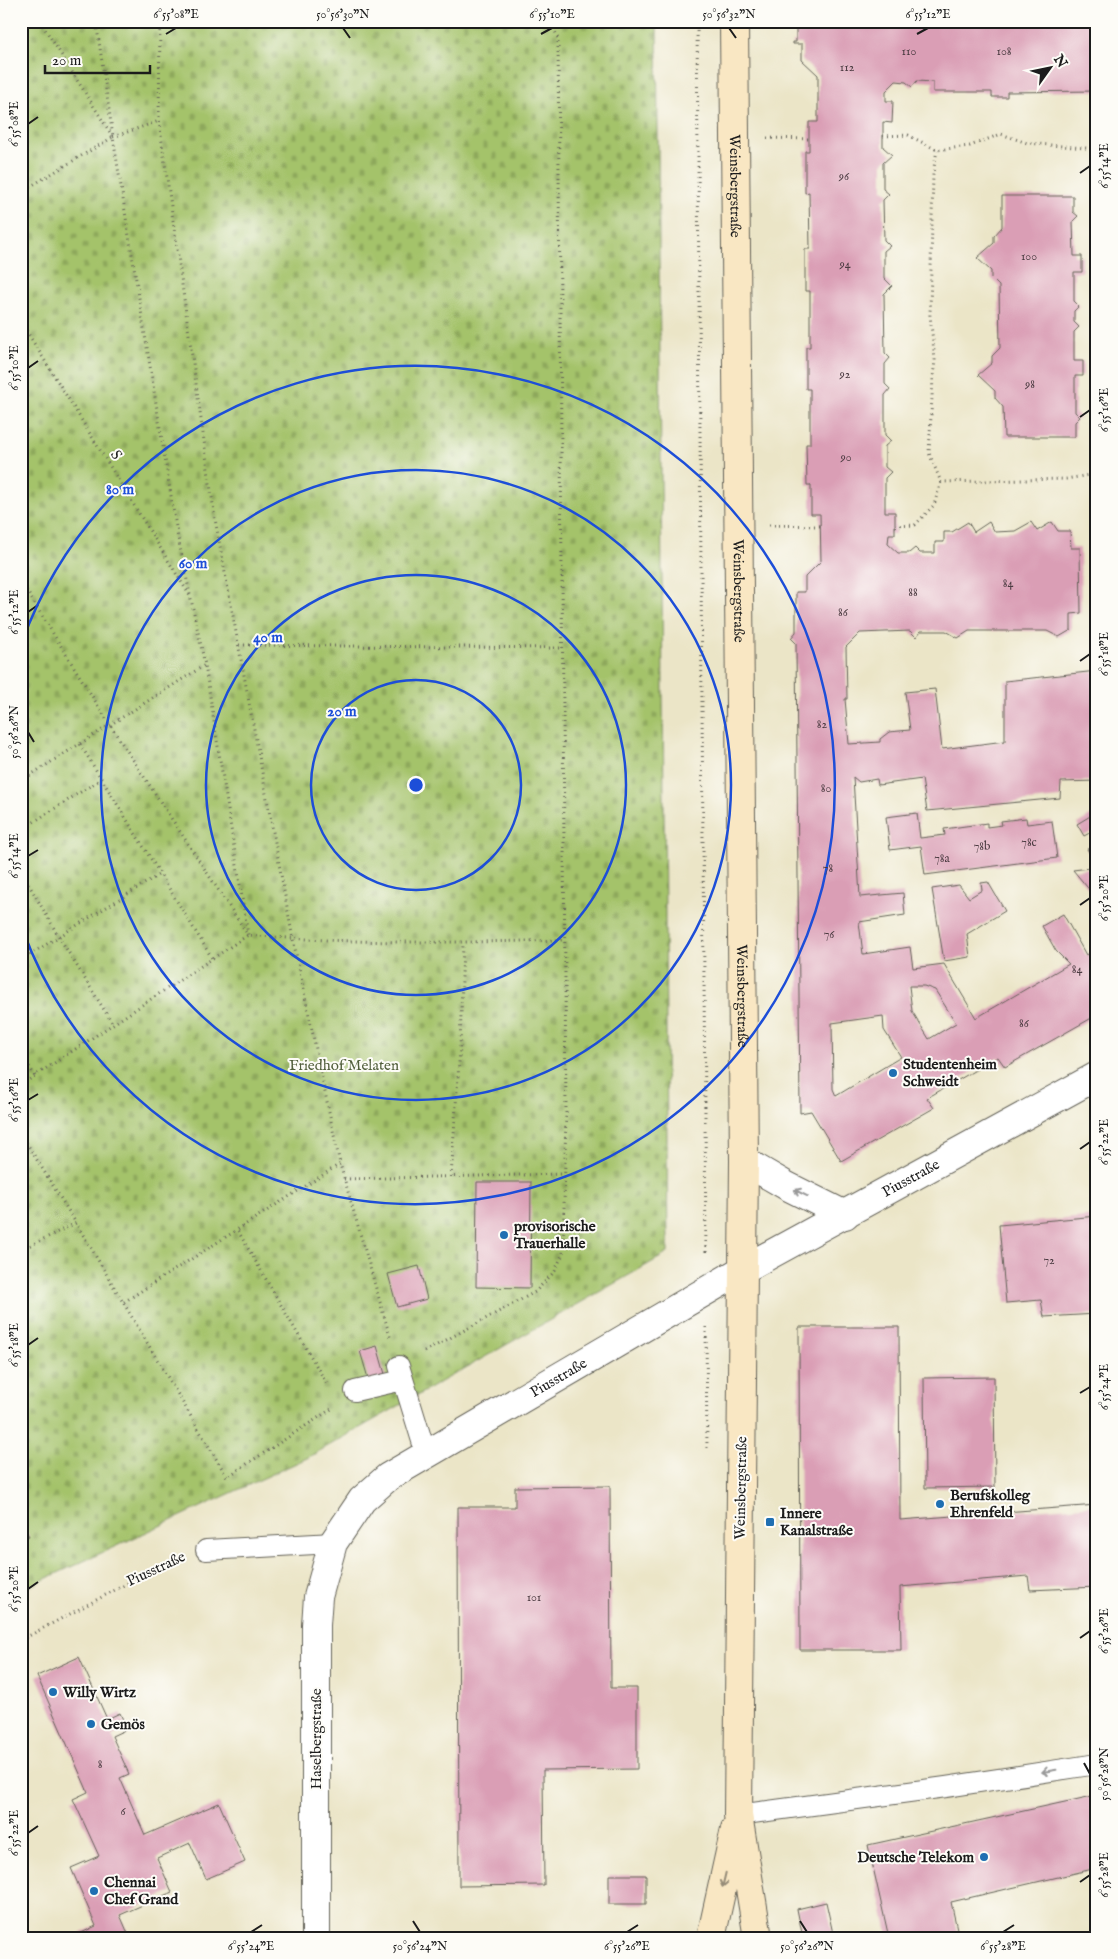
<svg xmlns="http://www.w3.org/2000/svg" width="1118" height="1959" font-family="'IM FELL English',serif">
<defs>
<pattern id="cemetery-stones" width="16" height="16" patternUnits="userSpaceOnUse" patternTransform="scale(1.25)"><rect width="16" height="16" fill="#a4c36b"/><path d="M2 7V4a2 2 0 0 1 4 0v3zM10 15v-3a2 2 0 0 1 4 0v3z" fill="#8da75c"/></pattern>
</defs>
<rect width="100%" height="100%" fill="#fdfcf7"/>
<filter id="ink" filterUnits="userSpaceOnUse"><feTurbulence type="fractalNoise" baseFrequency=".02" numOctaves="2"/><feDisplacementMap in="SourceGraphic" scale="10" xChannelSelector="R" yChannelSelector="G"/><feConvolveMatrix kernelMatrix="1 2 1 2 8 2 1 2 1" color-interpolation-filters="sRGB"/></filter>
<filter id="wash" filterUnits="userSpaceOnUse"><feTurbulence type="fractalNoise" baseFrequency=".0096" numOctaves="4" result="noise"/><feDisplacementMap in="SourceGraphic" scale="20" xChannelSelector="R" yChannelSelector="G"/><feGaussianBlur stdDeviation="1.12" result="paint"/><feColorMatrix in="noise" values="0 0 0 0 0 0 0 0 0 0 0 0 0 0 0 0 0 1.4 0 .05"/><feComposite in="paint" operator="in"/></filter>
<g filter="url(#wash)">
<rect width="100%" height="100%" fill="#ebe5c7"/>
<!-- cemetery -->
<path fill="url(#cemetery-stones)" stroke="#607044" d="M 21,21 L 657,21 L 668,1253 L 307,1458 L 21,1590 Z"/>
<g id="blocks">
<!-- building -->
<path fill="#da9eb5" fill-rule="evenodd" d="M 796,21 L 1097,21 L 1097,91 L 1007,92 L 1007,97 L 992,97 L 992,92 L 933,92 L 933,82 L 917,81 L 912,87 L 906,82 L 896,81 L 886,91 L 886,101 L 893,101 L 892,123 L 883,122 L 883,147 L 892,155 L 883,163 L 883,189 L 889,194 L 883,200 L 884,240 L 890,246 L 884,251 L 884,278 L 892,286 L 884,294 L 885,353 L 890,358 L 885,364 L 885,384 L 890,389 L 885,395 L 885,435 L 891,441 L 885,446 L 885,467 L 891,472 L 885,478 L 885,512 L 895,512 L 895,534 L 889,534 L 888,544 L 898,553 L 909,553 L 915,548 L 920,553 L 935,553 L 935,542 L 944,542 L 944,532 L 952,532 L 968,522 L 974,532 L 989,522 L 995,532 L 1015,531 L 1031,522 L 1037,531 L 1052,522 L 1058,531 L 1070,531 L 1071,548 L 1080,548 L 1081,613 L 1071,614 L 1071,630 L 1059,637 L 1047,631 L 969,631 L 958,638 L 946,631 L 921,631 L 916,637 L 910,631 L 860,633 L 846,647 L 847,699 L 845,699 L 849,744 L 880,742 L 880,739 L 889,732 L 910,730 L 905,692 L 935,689 L 942,749 L 950,748 L 1005,741 L 1005,681 L 1097,671 L 1097,781 L 1061,782 L 1060,798 L 927,811 L 922,779 L 878,785 L 877,779 L 859,782 L 853,777 L 860,897 L 903,893 L 905,915 L 859,922 L 863,954 L 910,947 L 913,968 L 944,964 L 976,1018 L 1069,964 L 1056,951 L 1042,926 L 1063,914 L 1086,955 L 1097,949 L 1097,1015 L 1005,1067 L 998,1057 L 927,1098 L 934,1108 L 841,1161 L 811,1111 L 800,1113 L 796,643 L 791,638 L 796,632 L 796,592 L 805,592 L 805,577 L 821,561 L 820,514 L 811,514 L 811,485 L 807,485 L 806,444 L 810,444 L 810,389 L 806,389 L 806,347 L 810,347 L 810,291 L 805,291 L 805,249 L 810,249 L 809,192 L 805,193 L 805,151 L 809,151 L 809,122 L 818,122 L 818,75 L 802,60 L 802,44 L 793,44 L 793,42 L 796,42 ZM 909,986 L 924,986 L 935,990 L 956,1023 L 929,1039 L 912,1011 ZM 883,1016 L 884,1030 L 901,1057 L 836,1096 L 833,1089 L 832,1023 Z
M 1002,196 L 1073,196 L 1073,212 L 1078,216 L 1073,221 L 1074,256 L 1082,256 L 1082,272 L 1074,272 L 1074,301 L 1079,306 L 1074,311 L 1074,322 L 1079,327 L 1074,332 L 1074,361 L 1083,361 L 1083,376 L 1075,376 L 1075,412 L 1080,417 L 1075,422 L 1075,437 L 1004,437 L 1003,407 L 995,398 L 995,391 L 978,375 L 992,363 L 992,356 L 1000,348 L 999,286 L 991,278 L 991,271 L 977,258 L 994,243 L 994,236 L 1002,227 Z
M 1097,812 L 1097,829 L 1084,836 L 1077,824 Z
M 917,813 L 920,838 L 945,835 L 944,829 L 987,823 L 987,827 L 1002,825 L 1001,821 L 1026,818 L 1027,824 L 1052,821 L 1057,858 L 925,875 L 921,846 L 890,850 L 886,817 Z
M 1097,844 L 1097,865 L 1087,849 Z
M 1097,867 L 1097,899 L 1073,870 Z
M 988,882 L 1005,911 L 967,934 L 970,957 L 944,961 L 932,889 L 959,885 L 969,898 L 982,890 L 981,883 Z
M 477,1182 L 531,1182 L 530,1288 L 476,1287 Z
M 1097,1216 L 1097,1314 L 1044,1317 L 1041,1300 L 1006,1303 L 999,1225 Z
M 419,1266 L 427,1299 L 397,1307 L 388,1274 Z
M 799,1327 L 899,1327 L 900,1520 L 1097,1505 L 1097,1587 L 1030,1590 L 1028,1576 L 900,1587 L 901,1650 L 800,1650 Z
M 377,1346 L 387,1381 L 370,1385 L 360,1351 Z
M 994,1377 L 995,1487 L 925,1488 L 924,1378 Z
M 610,1486 L 611,1688 L 637,1688 L 637,1769 L 543,1770 L 544,1885 L 459,1886 L 458,1507 L 515,1507 L 515,1487 Z
M 21,1523 L 29,1536 L 21,1540 Z
M 79,1657 L 107,1719 L 120,1713 L 127,1729 L 112,1736 L 129,1774 L 120,1778 L 145,1835 L 219,1803 L 245,1862 L 206,1879 L 190,1843 L 157,1858 L 172,1892 L 120,1915 L 130,1938 L 78,1938 L 77,1935 L 96,1926 L 71,1868 L 99,1856 L 73,1799 L 88,1792 L 37,1676 Z
M 1097,1795 L 1097,1868 L 951,1902 L 959,1938 L 889,1938 L 868,1845 Z
M 609,1875 L 646,1875 L 646,1904 L 609,1904 Z
M 826,1902 L 834,1938 L 803,1938 L 797,1909 Z"/>
</g>
</g>
<g filter="url(#ink)">
<use href="#blocks" fill-opacity="0" stroke="#646258" stroke-width="1"/>
<g fill="none" stroke-linecap="round" stroke-linejoin="round">
<defs>
<path id="lane" d="M 399,1366 L 426,1454
M 355,1391 L 403,1380
M 206,1550 L 333,1543
M 738,1815 L 946,1787 L 1097,1764"/>
<g id="street">
<path d="M 744,1161 L 787,1186 L 845,1215"/>
<path id="s1" d="M 316,1938 L 316,1625 L 318,1597 L 333,1543 L 362,1500 L 388,1477 L 742,1270 L 1097,1076"/>
</g>
<g id="secondary">
<path id="s2" d="M 734,21 L 744,1161 L 738,1815 L 758,1938"/>
<path d="M 711,1938 L 735,1829"/>
</g>
</defs>
<!-- lane casing -->
<use href="#lane" stroke="#646258" stroke-width="22"/>
<!-- street casing -->
<use href="#street" stroke="#646258" stroke-width="30"/>
<!-- secondary casing -->
<use href="#secondary" stroke="#646258" stroke-width="30"/>
<!-- path -->
<path stroke="#646258" stroke-width="3" stroke-dasharray="1 4" stroke-linecap="butt" d="M 40,21 L 113,137 L 177,533 L 205,665 L 248,935
M 160,21 L 159,121 L 215,519 L 293,939 L 340,1164
M 697,21 L 706,1253
M 883,136 L 908,135 L 937,150 L 970,146 L 1001,134 L 1027,143 L 1097,149
M 113,137 L 159,121
M 767,138 L 809,139
M 937,150 L 933,173 L 930,315 L 935,360 L 933,378 L 929,453 L 941,482 L 1066,479 L 1090,475 L 1097,462
M 21,192 L 113,137 L 96,21
M 21,322 L 190,596
M 1090,475 L 1097,485
M 769,525 L 820,526
M 895,526 L 915,525 L 934,505 L 941,482
M 21,582 L 110,725 L 246,932
M 239,645 L 562,648
M 80,744 L 212,958
M 21,781 L 205,665
M 21,830 L 101,779
M 21,871 L 59,937 L 113,1024
M 21,960 L 160,874
M 21,1054 L 35,1076
M 21,1085 L 248,935 C 353,944 459,943 564,940
M 21,1134 L 76,1223
M 451,1177 L 460,1048 L 463,943
M 344,1179 L 564,1174
M 238,1231 L 328,1386
M 21,1250 L 76,1223 L 227,1477 L 333,1408
M 124,1302 L 340,1164 L 391,1340
M 706,1327 L 707,1451
M 424,1352 L 535,1292 L 555,1271 L 563,1253 L 566,1111 L 558,39 L 552,23 L 548,21
M 21,1640 L 179,1556"/>
<!-- lane -->
<use href="#lane" stroke="#fff" stroke-width="20"/>
<!-- street -->
<use href="#street" stroke="#fff" stroke-width="28"/>
<!-- secondary -->
<use href="#secondary" stroke="#f9e7c3" stroke-width="28"/>
</g>
<!-- one-way arrows -->
<defs><path id="oneway-shaft" d="M-6 0H5M1.5-3L5.5 0L1.5 3" fill="none" stroke-width="1.6" stroke-linecap="round" stroke-linejoin="round" transform="scale(1.25)"/></defs>
<g stroke="#999">
<use href="#oneway-shaft" transform="translate(801 1193) rotate(-154)"/>
<use href="#oneway-shaft" transform="translate(1049 1771) rotate(171)"/>
</g>
<use stroke="#968c78" href="#oneway-shaft" transform="translate(724 1880) rotate(103)"/>
</g>
<!-- ticks -->
<path fill="none" stroke="#1c1c1c" stroke-width="2" d="M 343,28 L 350,38M 729,28 L 736,38M 166,34 L 176,28M 541,34 L 552,28M 917,34 L 928,28M 28,124 L 38,117M 1080,173 L 1090,166M 28,368 L 38,361M 1080,417 L 1090,410M 28,612 L 38,605M 1080,661 L 1090,654M 28,732 L 34,742M 28,856 L 38,850M 1080,905 L 1090,898M 28,1100 L 38,1094M 1080,1149 L 1090,1142M 28,1345 L 38,1338M 1080,1393 L 1090,1387M 28,1589 L 38,1582M 1080,1638 L 1090,1631M 1084,1763 L 1090,1774M 28,1833 L 38,1826M 1080,1882 L 1090,1875M 413,1921 L 420,1932M 800,1921 L 807,1932M 251,1932 L 262,1925M 627,1932 L 638,1925M 1003,1932 L 1014,1925"/>
<!-- distance rings -->
<g fill="none" stroke="#1d4ed8" stroke-width="2.5">
<circle cx="416" cy="785" r="105"/>
<circle cx="416" cy="785" r="210"/>
<circle cx="416" cy="785" r="315"/>
<path d="M22 642A419 419 0 1 1 22 928"/>
</g>
<!-- markers -->
<g fill="#1f6fb2" stroke="#fdfcf7" stroke-width="2">
<circle cx="893" cy="1073" r="5"/>
<circle cx="504" cy="1235" r="5"/>
<circle cx="940" cy="1504" r="5"/>
<rect x="765" y="1517" width="10" height="10" rx="2.5"/>
<circle cx="53" cy="1692" r="5"/>
<circle cx="91" cy="1724" r="5"/>
<circle cx="984" cy="1857" r="5"/>
<circle cx="94" cy="1891" r="5"/>
</g>
<g text-anchor="middle" dominant-baseline="central" stroke-width="4" stroke-linejoin="round" paint-order="stroke">
<!-- number labels -->
<g font-size="12" fill="#4c3c42">
<text x="909" y="51">110</text>
<text x="1004" y="51">108</text>
<text x="847" y="67">112</text>
<text x="844" y="176">96</text>
<text x="1029" y="256">100</text>
<text x="845" y="264">94</text>
<text x="845" y="374">92</text>
<text x="1030" y="384">98</text>
<text x="846" y="457">90</text>
<text x="1008" y="583">84</text>
<text x="913" y="592">88</text>
<text x="843" y="612">86</text>
<text x="822" y="724">82</text>
<text x="826" y="788">80</text>
<text x="1029" y="842">78c</text>
<text x="982" y="846">78b</text>
<text x="942" y="858">78a</text>
<text x="828" y="868">78</text>
<text x="829" y="934">76</text>
<text x="1077" y="969">84</text>
<text x="1024" y="1023">86</text>
<text x="1049" y="1260">72</text>
<text x="534" y="1597">101</text>
<text x="100" y="1764">8</text>
<text x="123" y="1811">6</text>
</g>
<!-- street labels -->
<g font-size="15" fill="#1c1c1c" stroke="#fdfcf7">
<text stroke="none"><textPath href="#s2" startOffset="165">Weinsbergstraße</textPath></text>
<text transform="translate(116 455) rotate(58)">S</text>
<text stroke="none"><textPath href="#s2" startOffset="570">Weinsbergstraße</textPath></text>
<text stroke="none"><textPath href="#s2" startOffset="975">Weinsbergstraße</textPath></text>
<text stroke="none"><textPath href="#s1" startOffset="1086">Piusstraße</textPath></text>
<text stroke="none"><textPath href="#s1" startOffset="681">Piusstraße</textPath></text>
<text transform="translate(741 1488) rotate(-89)">Weinsbergstraße</text>
<text transform="translate(156 1569) rotate(-25)">Piusstraße</text>
<text transform="translate(316 1739) rotate(-90)">Haselbergstraße</text>
</g>
<!-- poi labels -->
<g font-size="15" font-weight="bold" fill="#1c1c1c" stroke="#fdfcf7" text-anchor="start">
<text x="903" y="1064">Studentenheim<tspan x="903" dy="17">Schweidt</tspan></text>
<text x="514" y="1226">provisorische<tspan x="514" dy="17">Trauerhalle</tspan></text>
<text x="950" y="1495">Berufskolleg<tspan x="950" dy="17">Ehrenfeld</tspan></text>
<text x="780" y="1513">Innere<tspan x="780" dy="17">Kanalstraße</tspan></text>
<text x="63" y="1692">Willy Wirtz</text>
<text x="101" y="1724">Gemös</text>
<text x="974" y="1857" text-anchor="end">Deutsche Telekom</text>
<text x="104" y="1882">Chennai<tspan x="104" dy="17">Chef Grand</tspan></text>
</g>
<!-- park labels -->
<g font-size="15" fill="#525f3c" stroke="#fdfcf7">
<text x="344" y="1065">Friedhof Melaten</text>
</g>
</g>
<circle cx="416" cy="785" r="8" fill="#1d4ed8" stroke="#fdfcf7" stroke-width="2.5"/>
<g font-size="15" text-anchor="middle" font-weight="bold" fill="#1d4ed8" stroke="#fdfcf7" stroke-width="4" stroke-linejoin="round" paint-order="stroke">
<text x="120" y="494">80 m</text>
<text x="193" y="568">60 m</text>
<text x="268" y="642">40 m</text>
<text x="342" y="716">20 m</text>
</g>
<!-- margin -->
<rect width="1118" height="1959" fill="none" stroke="#fdfcf7" stroke-width="55"/>
<!-- north arrow -->
<g transform="translate(1050 68) rotate(57)" stroke="#fdfcf7" stroke-width="4" paint-order="stroke">
<path d="M0-4L9 19L0 12L-9 19Z" fill="#1c1c1c"/>
<text y="-8" font-size="14" font-weight="bold" text-anchor="middle" fill="#1c1c1c">N</text>
</g>
<!-- scale -->
<path d="M45 65v8h105v-8" fill="none" stroke="#1c1c1c" stroke-width="2.5"/>
<text x="52" y="65" font-size="15" fill="#1c1c1c" stroke="#fdfcf7" stroke-width="4" paint-order="stroke">20 m</text>
<rect x="28" y="28" width="1062" height="1904" fill="none" stroke="#1c1c1c" stroke-width="2"/>
<g font-size="12" text-anchor="middle" fill="#1c1c1c">
<text x="176" y="18">6°55'08"E</text>
<text x="343" y="18">50°56'30"N</text>
<text x="552" y="18">6°55'10"E</text>
<text x="729" y="18">50°56'32"N</text>
<text x="928" y="18">6°55'12"E</text>
<text transform="translate(14 124) rotate(-90)" y="4">6°55'08"E</text>
<text transform="translate(1104 166) rotate(-90)" y="4">6°55'14"E</text>
<text transform="translate(14 368) rotate(-90)" y="4">6°55'10"E</text>
<text transform="translate(1104 410) rotate(-90)" y="4">6°55'16"E</text>
<text transform="translate(14 612) rotate(-90)" y="4">6°55'12"E</text>
<text transform="translate(1104 654) rotate(-90)" y="4">6°55'18"E</text>
<text transform="translate(14 732) rotate(-90)" y="4">50°56'26"N</text>
<text transform="translate(14 856) rotate(-90)" y="4">6°55'14"E</text>
<text transform="translate(1104 898) rotate(-90)" y="4">6°55'20"E</text>
<text transform="translate(14 1100) rotate(-90)" y="4">6°55'16"E</text>
<text transform="translate(1104 1142) rotate(-90)" y="4">6°55'22"E</text>
<text transform="translate(14 1345) rotate(-90)" y="4">6°55'18"E</text>
<text transform="translate(1104 1387) rotate(-90)" y="4">6°55'24"E</text>
<text transform="translate(14 1589) rotate(-90)" y="4">6°55'20"E</text>
<text transform="translate(1104 1631) rotate(-90)" y="4">6°55'26"E</text>
<text transform="translate(1104 1774) rotate(-90)" y="4">50°56'28"N</text>
<text transform="translate(14 1833) rotate(-90)" y="4">6°55'22"E</text>
<text transform="translate(1104 1875) rotate(-90)" y="4">6°55'28"E</text>
<text x="251" y="1950">6°55'24"E</text>
<text x="420" y="1950">50°56'24"N</text>
<text x="627" y="1950">6°55'26"E</text>
<text x="807" y="1950">50°56'26"N</text>
<text x="1003" y="1950">6°55'28"E</text>
</g>
</svg>
